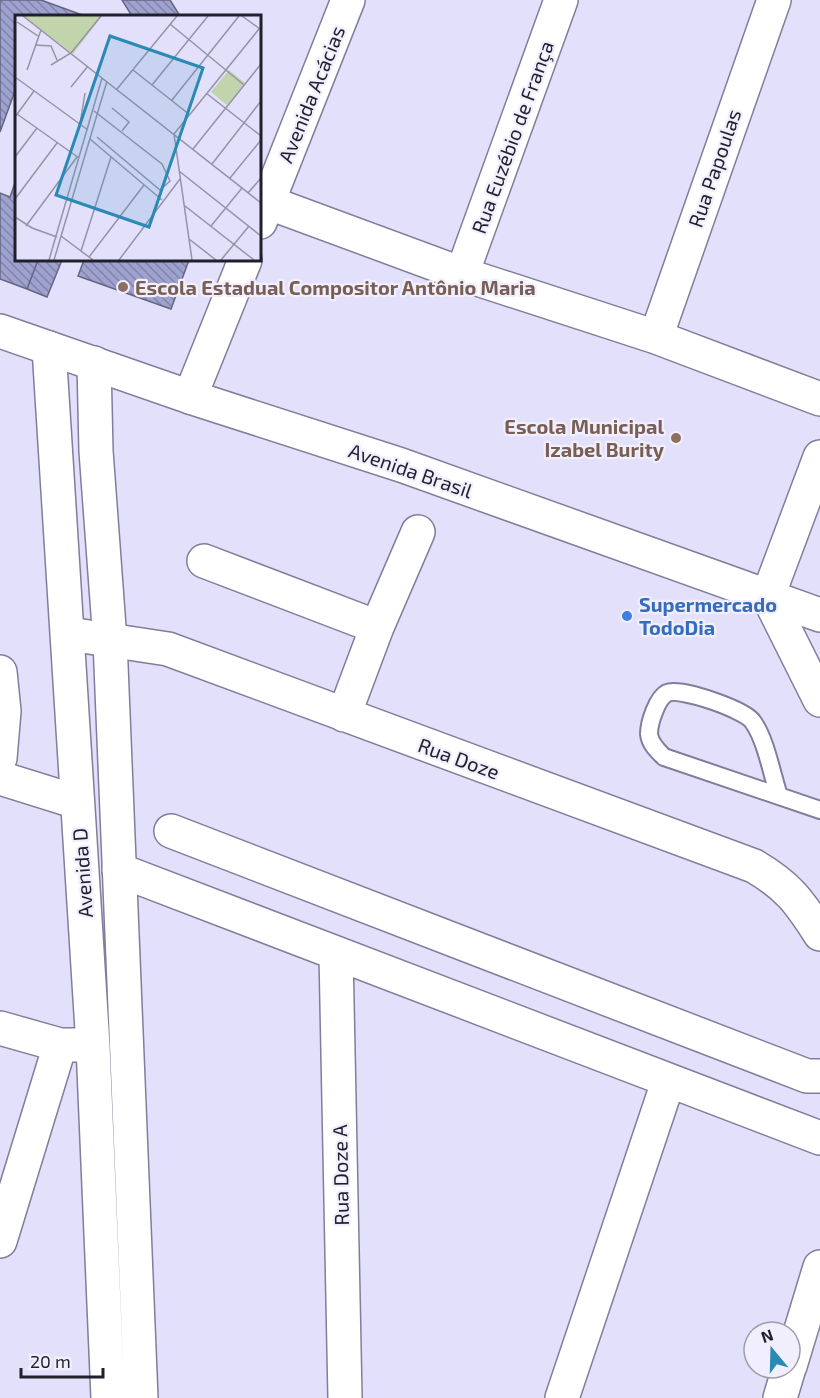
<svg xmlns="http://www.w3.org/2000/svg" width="820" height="1398" font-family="'Exo 2',sans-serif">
<defs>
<pattern id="building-back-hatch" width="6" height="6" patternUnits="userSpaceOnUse" patternTransform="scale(1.5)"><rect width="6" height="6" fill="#9fa2cf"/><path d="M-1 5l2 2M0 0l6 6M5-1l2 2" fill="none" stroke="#8183a8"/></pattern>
</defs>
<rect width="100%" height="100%" fill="#e3e0fb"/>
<!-- building -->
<path fill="url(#building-back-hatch)" stroke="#636582" stroke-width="1.5" d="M 0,0 L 41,0 L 85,16 L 16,16 L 16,88 L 0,132 Z
M 122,0 L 170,0 L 180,16 L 132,16 Z
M 16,180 L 16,260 L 38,260 L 27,289 L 0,279 L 0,193 L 10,197 Z
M 38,260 L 62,260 L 47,297 L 27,289 Z
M 84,260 L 189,260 L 171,309 L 78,276 Z"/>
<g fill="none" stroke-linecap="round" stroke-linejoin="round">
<defs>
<path id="service" d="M 779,796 C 772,775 766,740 753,722 C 746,710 680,687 667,693 C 657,698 649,723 649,734 C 650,744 658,751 664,757 L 820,810"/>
<path id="minor" d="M 267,202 L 462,274 L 656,337 L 820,399
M 260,222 L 348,0
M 462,274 L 561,0
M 656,337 L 774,0
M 190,397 L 245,260
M 204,561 L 377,627 L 344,715
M 768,596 L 820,457
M 377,627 L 418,532
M 69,634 L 168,649 L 754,866 C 788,886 799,901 820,934
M 0,672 L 4,711 L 0,758
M 0,778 L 77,802
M 171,831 L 807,1076 L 820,1076
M 119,870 L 820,1138
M 336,953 L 345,1398
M 0,1028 L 60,1045 L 83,1045
M 0,1241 L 60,1045
M 790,1366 L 820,1267
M 562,1398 L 668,1082
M 780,1398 L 789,1368"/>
<path id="tertiary" d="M 49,348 L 93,1046 L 108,1398
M 94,363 L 96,451 L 110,641 L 141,1398
M 768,596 L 820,700"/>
<path id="primary" d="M 0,331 L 190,397 L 401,465 L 820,615"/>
</defs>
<!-- service casing -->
<use href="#service" stroke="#817d9b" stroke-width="20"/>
<!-- minor casing -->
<use href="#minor" stroke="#817d9b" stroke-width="36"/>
<!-- tertiary casing -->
<use href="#tertiary" stroke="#817d9b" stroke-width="36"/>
<!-- primary casing -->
<use href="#primary" stroke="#817d9b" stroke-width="36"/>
<!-- service -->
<use href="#service" stroke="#fff" stroke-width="16"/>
<!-- minor -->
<use href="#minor" stroke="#fff" stroke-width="33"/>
<!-- tertiary -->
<use href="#tertiary" stroke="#fff" stroke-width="33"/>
<!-- primary -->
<use href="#primary" stroke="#fff" stroke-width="33"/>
</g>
<!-- markers -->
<g fill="#8d6e63" stroke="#f1effd" stroke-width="2">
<circle cx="123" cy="287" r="6"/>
<circle cx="676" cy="438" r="6"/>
</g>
<circle fill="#3f7fe0" stroke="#f1effd" stroke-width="2" cx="627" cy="616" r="6"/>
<g text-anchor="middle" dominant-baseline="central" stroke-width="4.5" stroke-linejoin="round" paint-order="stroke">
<!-- street labels -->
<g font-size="20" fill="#211f2c" stroke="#f1effd">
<text transform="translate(311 94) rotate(-68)">Avenida Acácias</text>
<text transform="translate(512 137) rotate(-70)">Rua Euzébio de França</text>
<text transform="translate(714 168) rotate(-71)">Rua Papoulas</text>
<text transform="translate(411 470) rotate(19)">Avenida Brasil</text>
<text transform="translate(459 758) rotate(20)">Rua Doze</text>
<text transform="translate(82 873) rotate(-94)">Avenida D</text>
<text transform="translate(340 1175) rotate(-91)">Rua Doze A</text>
</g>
<!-- education labels -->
<g font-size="20" font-weight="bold" fill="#785e54" stroke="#f1effd" text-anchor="start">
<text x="135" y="287">Escola Estadual Compositor Antônio Maria</text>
<text x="664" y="426" text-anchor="end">Escola Municipal<tspan x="664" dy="23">Izabel Burity</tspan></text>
</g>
<!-- shop labels -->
<g font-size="20" font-weight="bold" fill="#366cbe" stroke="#f1effd" text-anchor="start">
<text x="639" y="604">Supermercado<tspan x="639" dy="23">TodoDia</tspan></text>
</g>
</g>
<!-- overview -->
<g transform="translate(15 15)">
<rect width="246" height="246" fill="#e3e0fb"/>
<path d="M 8,1 L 87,1 L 58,39 ZM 214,55 L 230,68 L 212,90 L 196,77 Z" fill="#c2d4ab"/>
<path fill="none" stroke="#9593a8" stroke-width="1.5" d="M 8,1 L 246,188M 227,1 L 245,14M 2,7 L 23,21M 155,9 L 229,70M 20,30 L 36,31 L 42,45M 36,50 L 56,38 L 86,1M 12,55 L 26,15M 118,55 L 175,100M 0,62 L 73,115M 137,70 L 193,1M 56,72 L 73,51M 102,74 L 162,1M 191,78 L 246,121M 157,85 L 224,1M 97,93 L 114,107 L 107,116M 79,96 L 147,149 L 155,166 L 145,175 L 82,122M 2,99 L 64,143M 0,102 L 19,76M 65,109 L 70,78M 75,124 L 147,185M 178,134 L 246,49M 0,142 L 22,113M 197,149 L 246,86M 164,156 L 246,221M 215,163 L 246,125M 233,178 L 246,163M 0,184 L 42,128M 170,191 L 239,245M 0,202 L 17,213 L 42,222M 11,211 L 62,142M 196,211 L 227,173M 46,221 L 78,245M 174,224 L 201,245M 66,236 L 96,142M 74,242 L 129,170M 34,245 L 87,63M 39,245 L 92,66M 104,245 L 165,164M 177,245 L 159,119 L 244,14M 206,245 L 234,211"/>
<path fill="#2a8ab5" fill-opacity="0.15" stroke="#2a8ab5" stroke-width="3" d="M 95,21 L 188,53 L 134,212 L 41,180 Z"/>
<rect width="246" height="246" fill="none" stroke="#211f2c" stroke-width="3"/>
</g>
<!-- north arrow -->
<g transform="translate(772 1350) rotate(341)"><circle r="28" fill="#f1effd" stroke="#9e9ca9" stroke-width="1.5"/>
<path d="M0-4.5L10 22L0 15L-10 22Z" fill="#2a8ab5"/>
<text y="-9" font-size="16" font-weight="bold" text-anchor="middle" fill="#211f2c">N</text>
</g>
<!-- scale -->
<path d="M21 1368v9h82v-9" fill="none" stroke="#211f2c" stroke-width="3"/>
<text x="30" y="1368" font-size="18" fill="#211f2c" stroke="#f1effd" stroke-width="4.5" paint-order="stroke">20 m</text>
</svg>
